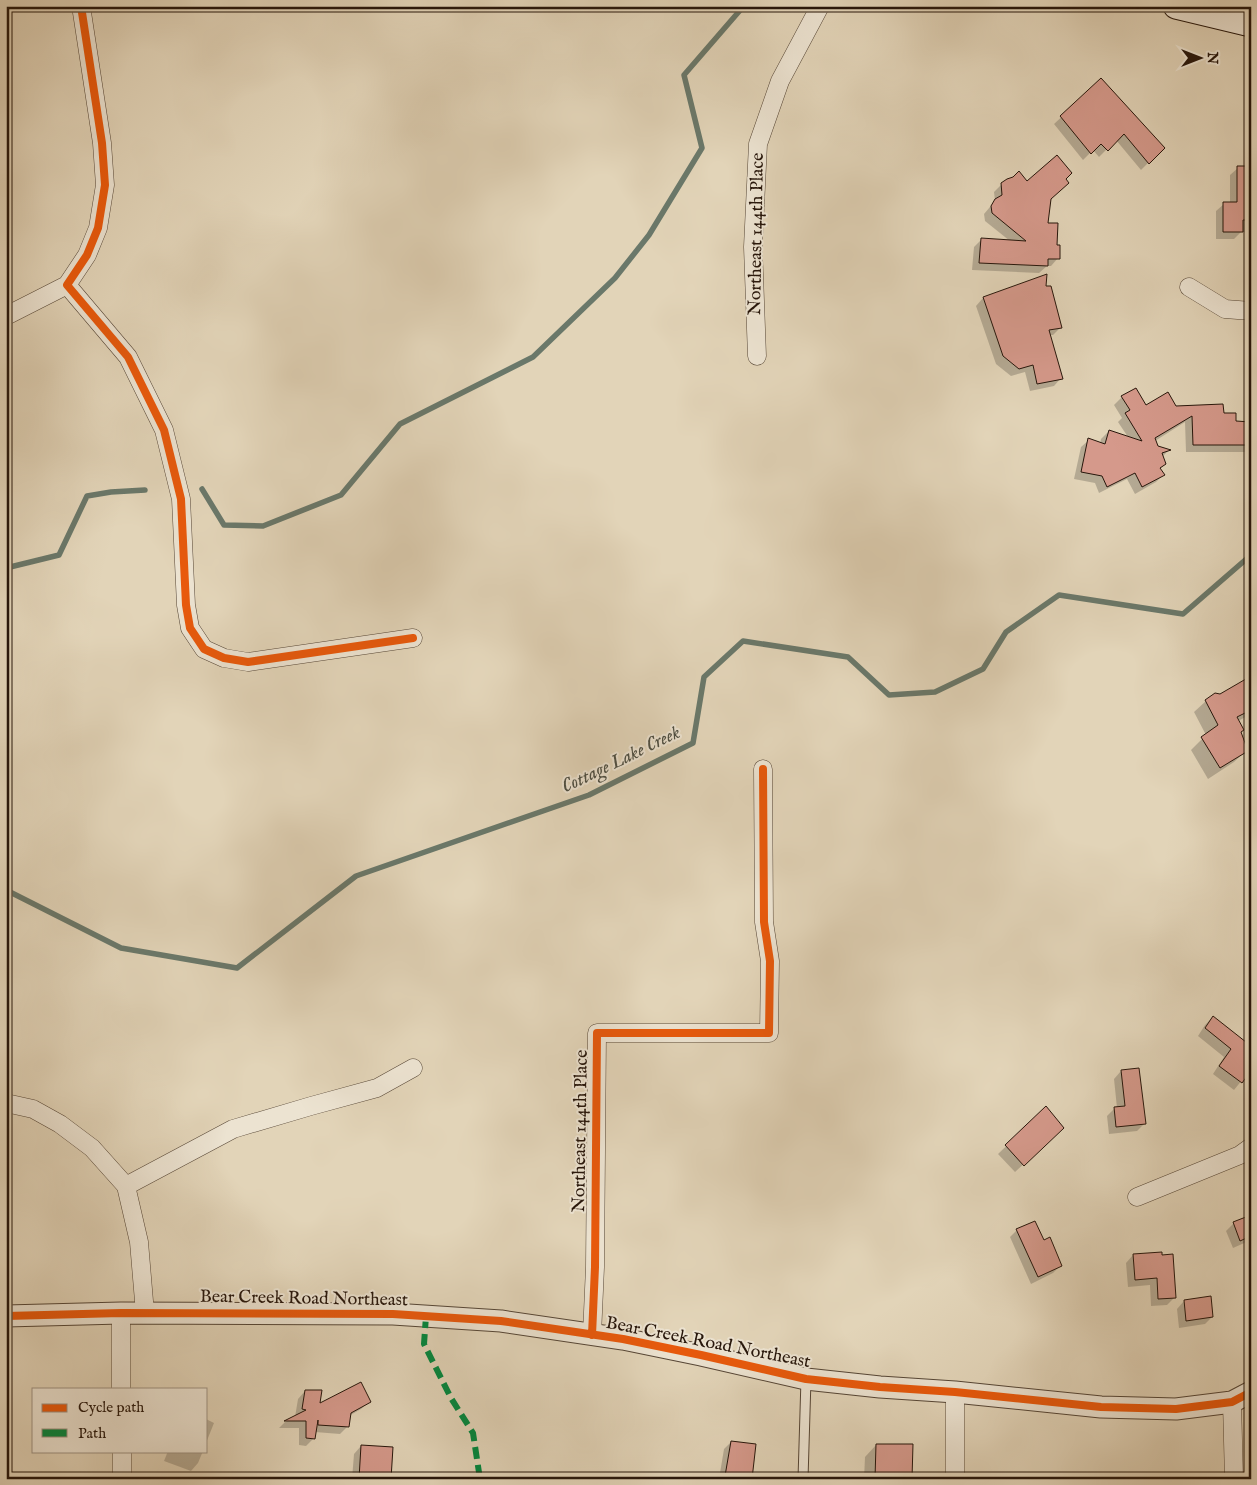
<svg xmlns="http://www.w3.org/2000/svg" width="1257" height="1485" font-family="'IM FELL English',serif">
<rect width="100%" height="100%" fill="#e2d4b8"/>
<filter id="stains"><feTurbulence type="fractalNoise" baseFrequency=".004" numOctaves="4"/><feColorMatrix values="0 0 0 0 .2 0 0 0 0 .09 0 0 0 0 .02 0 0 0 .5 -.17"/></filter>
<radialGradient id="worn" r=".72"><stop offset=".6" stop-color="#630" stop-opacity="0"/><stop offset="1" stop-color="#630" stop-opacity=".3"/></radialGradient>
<!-- shadow -->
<path fill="#0003" d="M 1101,80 L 1163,148 L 1141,170 L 1116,140 L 1099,157 L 1093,150 L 1083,160 L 1054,124 Z
M 1251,167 L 1251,233 L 1241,232 L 1234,239 L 1216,239 L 1216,211 L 1224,204 L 1230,204 L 1230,175 L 1238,168 Z
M 1027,182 L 1050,199 L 1047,224 L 1056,246 L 1058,258 L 1051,266 L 1047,266 L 1039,273 L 972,270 L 974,247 L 982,239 L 1010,241 L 985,221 L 984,214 L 995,201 L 994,192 L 1002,184 Z
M 1045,287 L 1061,327 L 1053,335 L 1050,335 L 1061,378 L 1054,386 L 1030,391 L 1025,372 L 1011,376 L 996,364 L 976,306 L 983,298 Z
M 1122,397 L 1145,407 L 1175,407 L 1222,415 L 1235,422 L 1251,423 L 1251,452 L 1186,452 L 1185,422 L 1155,441 L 1158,447 L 1168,451 L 1162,457 L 1165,464 L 1160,469 L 1163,475 L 1156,482 L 1135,494 L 1127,479 L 1099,493 L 1095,483 L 1074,479 L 1081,447 L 1089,440 L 1100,444 L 1101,439 L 1109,431 L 1128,437 L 1118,422 L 1122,418 L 1114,405 Z
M 1251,677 L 1251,714 L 1238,721 L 1240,733 L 1246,751 L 1234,762 L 1208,779 L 1191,750 L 1206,735 L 1194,712 L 1206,701 L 1221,695 Z
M 1213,1017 L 1251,1069 L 1234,1090 L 1213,1074 L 1224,1057 L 1198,1036 L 1205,1025 Z
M 1121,1071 L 1144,1124 L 1137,1131 L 1109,1134 L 1107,1116 L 1115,1108 L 1117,1108 L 1114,1079 Z
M 1046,1108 L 1055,1136 L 1015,1172 L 998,1154 Z
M 1251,1216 L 1251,1240 L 1233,1248 L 1226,1231 L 1234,1223 Z
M 1017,1230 L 1043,1242 L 1061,1265 L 1053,1273 L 1031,1284 L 1010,1237 Z
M 1161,1253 L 1175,1297 L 1167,1305 L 1151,1306 L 1150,1285 L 1128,1287 L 1126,1263 L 1133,1255 Z
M 1184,1301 L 1212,1317 L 1205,1324 L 1179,1328 L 1177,1309 Z
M 305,1391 L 318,1405 L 369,1402 L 361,1409 L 349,1416 L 348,1426 L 340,1434 L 315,1432 L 314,1438 L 306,1446 L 299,1445 L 299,1428 L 279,1428 L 285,1422 L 295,1417 L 298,1399 Z
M 206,1419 L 214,1423 L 206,1443 Z
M 731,1442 L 751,1479 L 719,1479 L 724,1449 Z
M 876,1445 L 911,1479 L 864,1479 L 865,1457 Z
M 361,1446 L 390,1479 L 352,1479 L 354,1454 Z
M 168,1451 L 203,1451 L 198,1463 L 191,1471 L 164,1461 Z"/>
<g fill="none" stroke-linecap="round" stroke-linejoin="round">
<!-- stream -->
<path stroke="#6a786a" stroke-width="5.5" d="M 202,489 L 224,525 L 263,526 L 341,495 L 400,424 L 533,357 L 615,278 L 649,235 L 702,148 L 684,75 L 742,8 L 746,6
M 6,568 L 59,555 L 87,496 L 111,492 L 145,490
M 6,890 L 121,948 L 237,968 L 356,876 L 589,795 L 693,743 L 704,677 L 743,641 L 848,657 L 889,695 L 935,692 L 983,669 L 1006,632 L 1059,595 L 1183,614 L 1251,555"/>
</g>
<!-- building -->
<path fill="#d5998b" stroke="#27160b" d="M 1101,78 L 1165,148 L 1149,164 L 1124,134 L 1108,151 L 1101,144 L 1091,154 L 1060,116 Z
M 1057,155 L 1072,173 L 1066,179 L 1069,183 L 1051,199 L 1048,223 L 1058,223 L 1057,245 L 1060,245 L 1060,259 L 1048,259 L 1048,266 L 979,263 L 981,238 L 1026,241 L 992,213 L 991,206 L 995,199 L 1002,195 L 1001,183 L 1007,179 L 1013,177 L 1019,171 L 1027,181 Z
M 1237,166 L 1251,166 L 1251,220 L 1243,220 L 1243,232 L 1223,232 L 1223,202 L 1237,202 Z
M 1047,274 L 1046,286 L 1051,286 L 1062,328 L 1049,330 L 1063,379 L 1037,384 L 1033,365 L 1019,369 L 1003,356 L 983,297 Z
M 1136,388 L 1146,405 L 1168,392 L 1176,406 L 1223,404 L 1224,413 L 1236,413 L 1236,421 L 1251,422 L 1251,445 L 1193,445 L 1192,416 L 1155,438 L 1158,446 L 1171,450 L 1162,453 L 1166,464 L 1160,468 L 1165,475 L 1142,487 L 1135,473 L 1107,487 L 1102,476 L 1081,472 L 1088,438 L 1105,444 L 1109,430 L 1142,441 L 1125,413 L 1130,410 L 1121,396 Z
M 1251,676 L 1251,710 L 1237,717 L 1244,730 L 1241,732 L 1248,751 L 1220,768 L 1201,737 L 1218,725 L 1205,700 L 1215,693 L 1220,694 Z
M 1213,1016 L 1251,1046 L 1251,1071 L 1242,1083 L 1219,1066 L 1231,1049 L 1205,1028 Z
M 1139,1068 L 1146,1124 L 1116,1127 L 1114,1107 L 1125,1106 L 1121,1070 Z
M 1046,1106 L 1064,1128 L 1024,1166 L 1005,1145 Z
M 1251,1215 L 1251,1236 L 1240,1241 L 1233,1222 Z
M 1035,1221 L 1044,1240 L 1050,1237 L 1062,1266 L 1038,1277 L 1016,1229 Z
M 1162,1252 L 1162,1255 L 1173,1254 L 1176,1298 L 1158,1299 L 1157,1278 L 1135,1280 L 1133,1254 Z
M 1211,1296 L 1213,1317 L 1186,1321 L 1184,1300 Z
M 361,1382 L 371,1402 L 351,1413 L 349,1427 L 318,1425 L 318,1420 L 315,1439 L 306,1438 L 306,1421 L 284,1421 L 306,1410 L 302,1409 L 305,1390 L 322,1390 L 320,1403 Z
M 731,1441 L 756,1444 L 752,1479 L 736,1479 L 725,1476 Z
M 876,1444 L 913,1444 L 912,1479 L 875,1479 Z
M 361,1445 L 393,1447 L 391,1479 L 359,1479 Z"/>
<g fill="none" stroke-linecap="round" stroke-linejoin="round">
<defs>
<path id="service" d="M 803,1479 L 806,1379"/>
<path id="minor" d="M 81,6 L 102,143 L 105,185 L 98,228 L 87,255 L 67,285 L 128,357 L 164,430 L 181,499 L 186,605 L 190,628 L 204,649 L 224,658 L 248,662 L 413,638
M 1189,287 L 1225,309 L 1251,311
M 6,316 L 67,285
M 757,356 L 753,247 L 758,144 L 780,81 L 820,6
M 6,1103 L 33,1109 L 60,1124 L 92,1148 L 126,1186 L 139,1242 L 145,1313
M 126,1186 L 233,1129 L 311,1106 L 377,1088 L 413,1068
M 1137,1197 L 1240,1155 L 1251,1147
M 121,1313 L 121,1389
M 592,1335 L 595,1267 L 597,1033 L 769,1033 L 770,961 L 764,922 L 763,769
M 1232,1402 L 1234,1479
M 122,1451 L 122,1479
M 955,1479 L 955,1392"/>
<path id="tertiary" d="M 6,1316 L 121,1313 L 393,1314 L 501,1321 L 623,1339 L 701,1355 L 806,1379 L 880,1387 L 955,1392 L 1101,1407 L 1176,1409 L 1232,1402 L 1251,1392"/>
<path id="secondary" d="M 1176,6 L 1251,24"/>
</defs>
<!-- service casing -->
<use href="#service" stroke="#564636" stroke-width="11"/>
<!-- minor casing -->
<use href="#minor" stroke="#564636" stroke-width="19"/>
<!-- tertiary casing -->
<use href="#tertiary" stroke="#564636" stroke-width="23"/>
<!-- secondary casing -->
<use href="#secondary" stroke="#27160b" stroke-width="27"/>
<!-- service -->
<use href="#service" stroke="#ece3d1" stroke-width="9"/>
<!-- minor -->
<use href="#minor" stroke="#ece3d1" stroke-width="18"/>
<!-- tertiary -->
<use href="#tertiary" stroke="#ece3d1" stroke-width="21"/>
<!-- secondary -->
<use href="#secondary" stroke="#ece3d1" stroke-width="25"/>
<!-- quiet -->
<path stroke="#00873e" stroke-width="6" stroke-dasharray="12 6" stroke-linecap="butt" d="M 426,1316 L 424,1344 L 451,1398 L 473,1433 L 480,1479"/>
<defs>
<path id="cycleway" d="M 81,6 L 102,143 L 105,185 L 98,228 L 87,255 L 67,285 L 128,357 L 164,430 L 181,499 L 186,605 L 190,628 L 204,649 L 224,658 L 248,662 L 413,638
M 6,1316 L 121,1313 L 393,1314 L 501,1321 L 623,1339 L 701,1355 L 806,1379 L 880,1387 L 955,1392 L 1101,1407 L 1176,1409 L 1232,1402 L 1251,1392
M 592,1335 L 595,1267 L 597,1033 L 769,1033 L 770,961 L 764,922 L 763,769"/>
</defs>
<!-- cycleway casing -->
<use href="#cycleway" stroke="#ece3d1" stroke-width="11"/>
<!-- cycleway -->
<use href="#cycleway" stroke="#e8590c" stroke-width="8"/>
</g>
<g text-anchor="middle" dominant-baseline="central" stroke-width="4" stroke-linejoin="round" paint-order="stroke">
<!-- street labels -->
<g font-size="18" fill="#27160b" stroke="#ece3d1">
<text transform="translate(757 234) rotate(-89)">Northeast 144th Place</text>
<text transform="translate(581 1131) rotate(-89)">Northeast 144th Place</text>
<text transform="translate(304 1299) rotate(1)">Bear Creek Road Northeast</text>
<text transform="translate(708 1343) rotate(11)">Bear Creek Road Northeast</text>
</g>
<!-- water labels -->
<g font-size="19" font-style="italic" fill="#4e4f43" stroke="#ece3d1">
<text transform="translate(621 760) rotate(-26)">Cottage Lake Creek</text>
</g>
</g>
<!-- margin -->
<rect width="1257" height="1485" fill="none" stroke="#e2d4b8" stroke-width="25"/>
<rect x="8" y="8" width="1242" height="1470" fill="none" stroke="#27160b" stroke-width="2.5"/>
<rect x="12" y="12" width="1232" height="1460" fill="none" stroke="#27160b"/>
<!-- legend -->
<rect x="32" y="1388" width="175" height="65" fill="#ece3d1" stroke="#9d9182"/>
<rect x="42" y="1404" width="25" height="8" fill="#e8590c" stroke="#9d9182"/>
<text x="78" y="1412" font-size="15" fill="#27160b">Cycle path</text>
<rect x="42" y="1429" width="25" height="8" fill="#00873e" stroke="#9d9182"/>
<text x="78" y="1438" font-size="15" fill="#27160b">Path</text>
<!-- north arrow -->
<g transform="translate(1200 58) rotate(90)" stroke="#ece3d1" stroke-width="4" paint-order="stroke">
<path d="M0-4L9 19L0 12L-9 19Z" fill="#27160b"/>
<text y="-8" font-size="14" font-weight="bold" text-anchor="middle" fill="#27160b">N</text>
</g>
<rect width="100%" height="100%" filter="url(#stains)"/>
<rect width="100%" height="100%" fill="url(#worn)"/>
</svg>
